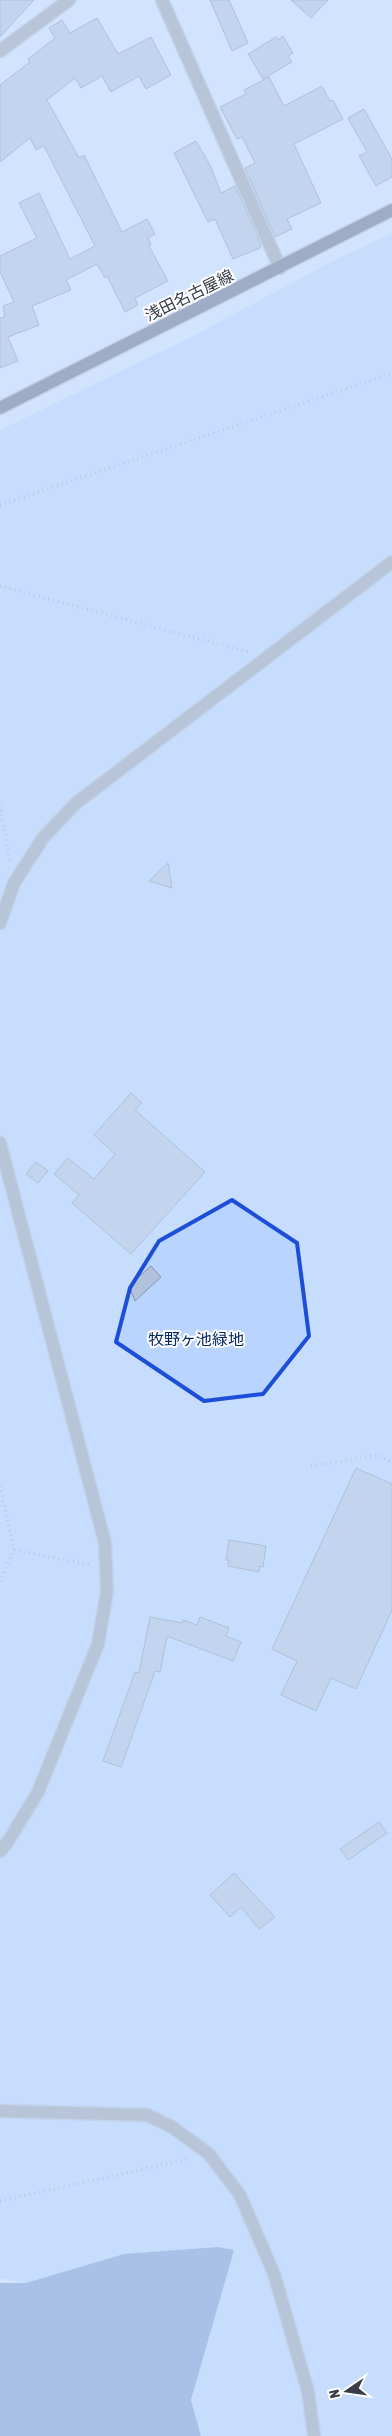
<svg xmlns="http://www.w3.org/2000/svg" width="392" height="2436" font-family="'Asap Condensed','Noto Sans JP',sans-serif">
<rect width="100%" height="100%" fill="#d2e3fe"/>
<!-- green -->
<path fill="#b9d4ff" d="M 392,233 L 392,2436 L 201,2436 L 191,2400 L 234,2250 L 218,2247 L 124,2254 L 26,2283 L 0,2278 L 0,430 L 195,335 L 327,264 Z"/>
<!-- water -->
<path fill="#7897ca" d="M 218,2247 L 234,2250 L 191,2400 L 201,2436 L 0,2436 L 0,2283 L 26,2283 L 124,2254 Z"/>
<!-- building -->
<path fill="#b2c2dd" stroke="#8594ae" d="M 0,0 L 34,0 L 0,37 Z
M 210,0 L 229,0 L 248,43 L 232,51 Z
M 291,0 L 328,0 L 311,18 Z
M 97,18 L 118,54 L 151,37 L 171,75 L 146,89 L 139,76 L 111,92 L 102,76 L 81,88 L 75,78 L 47,100 L 79,158 L 84,155 L 122,232 L 147,219 L 155,234 L 148,238 L 151,245 L 149,246 L 168,281 L 135,298 L 138,305 L 125,312 L 107,276 L 105,278 L 97,264 L 66,280 L 71,290 L 32,306 L 39,325 L 8,337 L 18,361 L 0,368 L 0,318 L 5,317 L 3,306 L 14,302 L 0,272 L 0,256 L 37,238 L 19,203 L 39,193 L 70,259 L 95,246 L 44,146 L 36,150 L 30,138 L 0,162 L 0,85 L 30,62 L 28,59 L 55,38 L 49,28 L 62,20 L 70,33 Z
M 283,36 L 293,53 L 288,56 L 292,62 L 263,79 L 248,54 L 276,37 L 278,40 Z
M 269,77 L 284,106 L 322,86 L 330,101 L 333,100 L 343,119 L 294,144 L 321,203 L 287,219 L 292,229 L 275,237 L 245,168 L 255,163 L 242,137 L 237,139 L 220,107 L 246,94 L 244,90 Z
M 364,109 L 392,159 L 392,177 L 376,186 L 359,156 L 367,152 L 348,118 Z
M 196,141 L 210,165 L 221,193 L 235,186 L 261,244 L 260,248 L 233,259 L 215,219 L 208,222 L 174,153 Z
M 168,863 L 172,888 L 149,881 Z
M 131,1093 L 142,1103 L 135,1110 L 205,1172 L 131,1254 L 72,1203 L 79,1195 L 54,1174 L 68,1158 L 94,1179 L 115,1154 L 94,1135 Z
M 36,1162 L 48,1171 L 38,1183 L 26,1174 Z
M 151,1266 L 161,1277 L 135,1301 L 129,1286 Z
M 356,1468 L 392,1484 L 392,1610 L 356,1689 L 331,1678 L 316,1711 L 281,1695 L 297,1661 L 272,1649 Z
M 229,1540 L 266,1546 L 263,1567 L 260,1566 L 259,1572 L 228,1566 L 229,1560 L 226,1560 Z
M 150,1617 L 182,1623 L 183,1620 L 197,1625 L 200,1617 L 229,1628 L 226,1636 L 241,1642 L 233,1661 L 167,1636 L 160,1672 L 155,1671 L 121,1767 L 103,1761 L 135,1672 L 139,1673 Z
M 379,1822 L 387,1833 L 348,1860 L 340,1849 Z
M 234,1873 L 275,1917 L 259,1929 L 241,1907 L 230,1917 L 210,1895 Z"/>
<g fill="none" stroke-linecap="round" stroke-linejoin="round">
<defs>
<path id="minor" d="M 162,0 L 280,268
M 0,51 L 69,0
M 0,923 L 14,883 L 43,838 L 75,804 L 392,562
M 0,1143 L 105,1543 L 107,1591 L 98,1644 L 38,1792 L 7,1843 L 0,1851
M 0,2111 L 147,2115 L 172,2127 L 209,2154 L 240,2195 L 274,2274 L 308,2391 L 314,2436"/>
<path id="major" d="M 0,408 L 392,210"/>
</defs>
<!-- minor casing -->
<use href="#minor" stroke="#b0bed6" stroke-width="15"/>
<!-- major casing -->
<use href="#major" stroke="#b0bed6" stroke-width="15"/>
<!-- path -->
<path stroke="#9ba8bd" stroke-width="3" stroke-dasharray="1 4" stroke-linecap="butt" d="M 0,505 L 392,373
M 0,586 L 248,652
M 0,805 L 10,862
M 311,1466 L 378,1455 L 392,1462
M 0,1486 L 14,1550
M 0,1582 L 14,1550 L 92,1565
M 0,2201 L 189,2159"/>
<!-- minor -->
<use href="#minor" stroke="#9aa1ad" stroke-width="12"/>
<!-- major -->
<use href="#major" stroke="#606c80" stroke-width="12"/>
</g>
<!-- marked area -->
<path d="M0 0H392V2436H0ZM 232,1200 L 297,1243 L 309,1336 L 263,1394 L 204,1401 L 116,1342 L 130,1288 L 159,1241 Z" fill="#d2e3fe" fill-opacity=".55" fill-rule="evenodd"/>
<path fill="none" stroke="#1d4ed8" stroke-width="4" stroke-linejoin="round" d="M 232,1200 L 297,1243 L 309,1336 L 263,1394 L 204,1401 L 116,1342 L 130,1288 L 159,1241 Z"/>
<g text-anchor="middle" dominant-baseline="central" stroke-width="4" stroke-linejoin="round" paint-order="stroke">
<!-- street labels -->
<g font-size="16" fill="#363d48" stroke="#fff">
<text transform="translate(189 295) rotate(-26)">浅田名古屋線</text>
</g>
<!-- park labels -->
<g font-size="16" fill="#042864" stroke="#fff">
<text x="196" y="1339">牧野ヶ池緑地</text>
</g>
</g>
<!-- north arrow -->
<g transform="translate(347 2391) rotate(257)" stroke="#ffffff" stroke-width="4" paint-order="stroke">
<path d="M0-4L9 19L0 12L-9 19Z" fill="#363d48"/>
<text y="-8" font-size="14" font-weight="bold" text-anchor="middle" fill="#363d48">N</text>
</g>
</svg>
